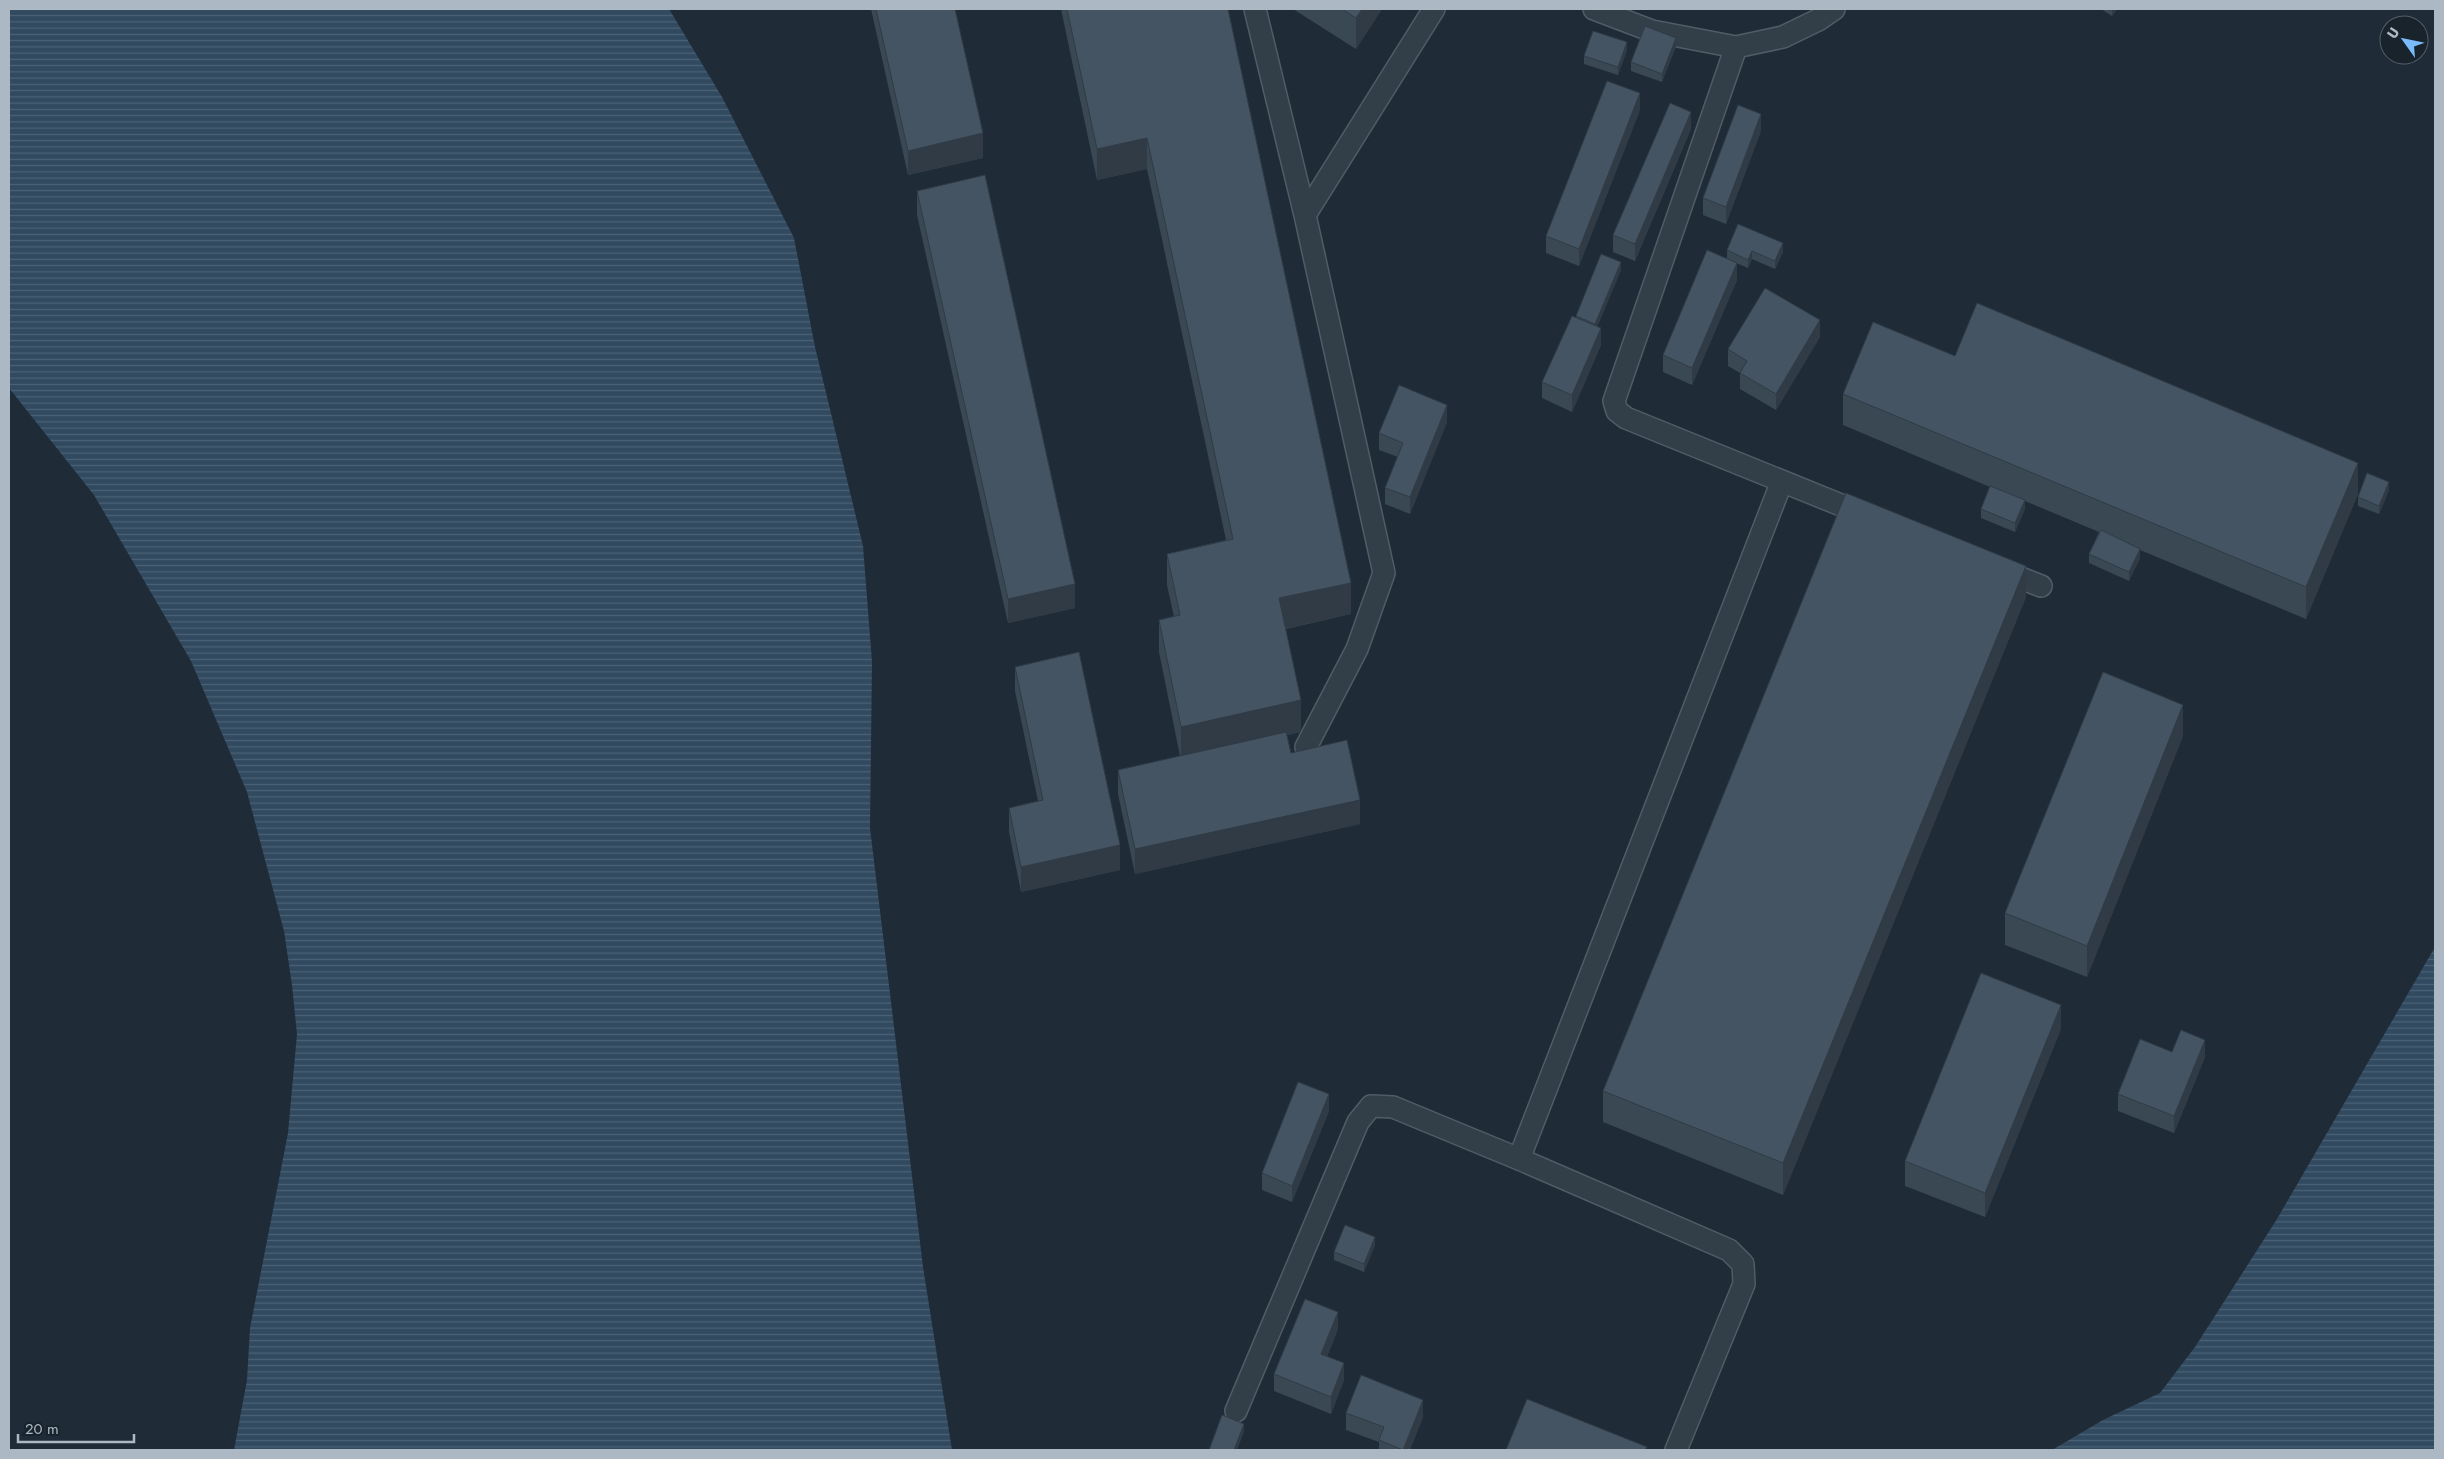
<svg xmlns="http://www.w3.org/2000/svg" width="2444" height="1459" font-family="Jost,sans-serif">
<defs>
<pattern id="water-rules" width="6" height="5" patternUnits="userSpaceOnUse" patternTransform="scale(1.25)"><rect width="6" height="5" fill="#314a60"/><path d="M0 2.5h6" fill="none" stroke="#4c6275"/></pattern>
</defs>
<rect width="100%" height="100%" fill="#1f2c38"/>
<!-- water -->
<path fill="url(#water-rules)" d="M 9,9 L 669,9 L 722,97 L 794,238 L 815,347 L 863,546 L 872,662 L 870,828 L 923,1267 L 952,1450 L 234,1450 L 247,1380 L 250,1328 L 288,1133 L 297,1034 L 292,985 L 284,931 L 247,792 L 191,661 L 94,495 L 9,388 Z
M 2435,947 L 2435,1450 L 2052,1450 L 2103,1420 L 2160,1393 L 2195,1347 L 2277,1219 Z"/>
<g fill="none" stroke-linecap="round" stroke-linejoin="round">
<defs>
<path id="service" d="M 1255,9 L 1305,215 L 1384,573 L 1357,649 L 1306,747
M 1594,9 L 1652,31 L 1736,47 L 1783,37 L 1818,20 L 1834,9
M 1736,47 L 1614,401 L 1617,411 L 1626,418 L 1868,516
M 1305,215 L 1434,9
M 1998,569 L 2041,586
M 1519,1159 L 1782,481
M 1236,1411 L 1358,1122 L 1371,1106 L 1393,1107 L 1519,1159 L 1729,1250 L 1743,1264 L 1744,1284 L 1676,1450"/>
</defs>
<!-- service casing -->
<use href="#service" stroke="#505c66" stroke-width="24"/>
<!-- service -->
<use href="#service" stroke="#323e48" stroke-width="21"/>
</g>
<!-- wall -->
<path fill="#3a4854" d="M 871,9 L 955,9 L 983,158 L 908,175 Z
M 1061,9 L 1228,9 L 1351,614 L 1286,629 L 1301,732 L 1287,735 L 1291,753 L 1360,824 L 1135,874 L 1118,794 L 1118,770 L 1180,756 L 1159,652 L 1159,620 L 1174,617 L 1167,585 L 1167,554 L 1226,540 L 1147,169 L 1097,180 Z
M 1293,9 L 1382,9 L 1356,49 Z
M 2101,9 L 2117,9 L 2112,16 Z
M 1676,46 L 1662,82 L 1631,71 L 1631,62 Z
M 1627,50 L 1618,75 L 1584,64 L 1584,56 Z
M 1640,110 L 1579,266 L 1546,253 L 1546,236 Z
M 1691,129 L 1635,261 L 1613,252 L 1613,235 Z
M 1761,131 L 1726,224 L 1703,215 L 1703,198 Z
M 917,191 L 1075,608 L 1008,623 L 917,215 Z
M 1727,250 L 1783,252 L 1775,269 L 1752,259 L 1748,268 L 1729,260 L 1737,280 L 1692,385 L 1663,372 L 1663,355 L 1727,259 Z
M 1621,270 L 1597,327 L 1601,345 L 1572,412 L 1542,398 L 1542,382 L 1576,317 L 1576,316 Z
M 1820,337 L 1776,410 L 1740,389 L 1740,373 L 1728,366 L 1728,349 Z
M 1955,356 L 2358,494 L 2306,619 L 2140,550 L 2140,558 L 2129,581 L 2089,563 L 2089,554 L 2099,532 L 2025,501 L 2025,509 L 2015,532 L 1981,518 L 1981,509 L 1990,487 L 1843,425 L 1843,394 Z
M 1447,422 L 1410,514 L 1385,504 L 1385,488 L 1398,457 L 1379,450 L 1379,433 Z
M 2389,490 L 2379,514 L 2358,506 L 2358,497 Z
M 2026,597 L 1783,1195 L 1603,1122 L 1603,1091 Z
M 1015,667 L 1120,870 L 1021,892 L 1009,832 L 1009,808 L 1038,801 L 1015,691 Z
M 2183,736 L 2087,977 L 2005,945 L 2005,913 Z
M 2061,1029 L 1985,1217 L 1905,1186 L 1905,1161 Z
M 2172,1052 L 2205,1057 L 2174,1133 L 2118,1111 L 2118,1094 Z
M 1329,1111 L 1292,1202 L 1262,1190 L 1262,1173 Z
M 1375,1245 L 1364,1272 L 1334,1260 L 1334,1252 Z
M 1338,1329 L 1327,1357 L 1344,1380 L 1331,1414 L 1274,1391 L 1274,1374 Z
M 1346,1413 L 1423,1417 L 1410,1450 L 1379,1450 L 1379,1442 L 1346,1430 Z"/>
<!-- shaded-wall -->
<path fill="#303b45" d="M 1362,9 L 1382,9 L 1356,49 L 1356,18 Z
M 2112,9 L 2117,9 L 2112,16 Z
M 1676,38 L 1676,46 L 1662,82 L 1662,74 Z
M 1627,42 L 1627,50 L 1618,75 L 1618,67 Z
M 1640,93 L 1640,110 L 1579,266 L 1579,249 Z
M 1691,112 L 1691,129 L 1635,261 L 1635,244 Z
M 1761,114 L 1761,131 L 1726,224 L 1726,207 Z
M 983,133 L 983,158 L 908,175 L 908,151 Z
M 1147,138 L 1147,169 L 1097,180 L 1097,149 Z
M 1783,243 L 1783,252 L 1775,269 L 1775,261 Z
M 1752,251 L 1752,259 L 1748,268 L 1748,260 Z
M 1621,262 L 1621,270 L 1595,332 L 1595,324 Z
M 1737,263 L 1737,280 L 1692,385 L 1692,368 Z
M 1820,320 L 1820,337 L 1776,410 L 1776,394 Z
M 1601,328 L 1601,345 L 1572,412 L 1572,395 Z
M 1447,405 L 1447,422 L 1410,514 L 1410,497 Z
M 2358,463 L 2358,494 L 2306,619 L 2306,587 Z
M 2389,482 L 2389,490 L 2379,514 L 2379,506 Z
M 2025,500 L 2025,509 L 2015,532 L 2015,523 Z
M 2140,549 L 2140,558 L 2129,581 L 2129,572 Z
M 2026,566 L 2026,597 L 1783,1195 L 1783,1163 Z
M 1351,583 L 1351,614 L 1279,630 L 1279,598 Z
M 1075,584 L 1075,608 L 1008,623 L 1008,599 Z
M 1301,700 L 1301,732 L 1181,759 L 1181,727 Z
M 2183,705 L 2183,736 L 2087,977 L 2087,946 Z
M 1360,800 L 1360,824 L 1135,874 L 1135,849 Z
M 1120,845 L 1120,870 L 1021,892 L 1021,867 Z
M 2061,1005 L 2061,1029 L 1985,1217 L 1985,1193 Z
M 2205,1040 L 2205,1057 L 2174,1133 L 2174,1116 Z
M 1329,1094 L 1329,1111 L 1292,1202 L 1292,1186 Z
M 1375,1237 L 1375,1245 L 1364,1272 L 1364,1264 Z
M 1338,1312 L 1338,1329 L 1321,1371 L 1321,1354 Z
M 1344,1363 L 1344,1380 L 1331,1414 L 1331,1397 Z
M 1423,1400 L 1423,1417 L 1410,1450 L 1403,1450 Z
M 1244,1424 L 1244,1432 L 1237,1450 L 1234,1450 Z"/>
<!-- building -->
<path fill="#445462" stroke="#303b45" d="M 876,9 L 955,9 L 983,133 L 908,151 Z
M 1067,9 L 1228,9 L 1351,583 L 1279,598 L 1301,700 L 1181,727 L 1159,620 L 1180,615 L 1167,554 L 1233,539 L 1147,138 L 1097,149 Z
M 1342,9 L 1362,9 L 1356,18 Z
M 1645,26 L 1676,38 L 1662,74 L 1631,62 Z
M 1593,31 L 1627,42 L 1618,67 L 1584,56 Z
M 1607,81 L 1640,93 L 1579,249 L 1546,236 Z
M 1670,103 L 1691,112 L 1635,244 L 1613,235 Z
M 1738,105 L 1761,114 L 1726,207 L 1703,198 Z
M 985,175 L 1075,584 L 1008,599 L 917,191 Z
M 1738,224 L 1783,243 L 1775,261 L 1752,251 L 1748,260 L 1727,250 Z
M 1707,250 L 1737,263 L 1692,368 L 1663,355 Z
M 1601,254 L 1621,262 L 1595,324 L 1576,316 Z
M 1765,288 L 1820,320 L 1776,394 L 1740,373 L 1747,361 L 1728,349 Z
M 1977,303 L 2358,463 L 2306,587 L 1843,394 L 1873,322 L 1955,356 Z
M 1572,316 L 1601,328 L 1572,395 L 1542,382 Z
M 1399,385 L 1447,405 L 1410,497 L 1385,488 L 1403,443 L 1379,433 Z
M 2367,473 L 2389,482 L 2379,506 L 2358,497 Z
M 1990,486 L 2025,500 L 2015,523 L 1981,509 Z
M 1846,493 L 2026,566 L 1783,1163 L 1603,1091 Z
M 2101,530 L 2140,549 L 2129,572 L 2089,554 Z
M 1079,652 L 1120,845 L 1021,867 L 1009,808 L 1043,800 L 1015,667 Z
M 2103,672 L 2183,705 L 2087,946 L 2005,913 Z
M 1286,732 L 1291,753 L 1347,740 L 1360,800 L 1135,849 L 1118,770 Z
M 1981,973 L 2061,1005 L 1985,1193 L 1905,1161 Z
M 2181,1030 L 2205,1040 L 2174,1116 L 2118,1094 L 2140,1039 L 2172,1052 Z
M 1298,1082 L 1329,1094 L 1292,1186 L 1262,1173 Z
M 1345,1225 L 1375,1237 L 1364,1264 L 1334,1252 Z
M 1305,1299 L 1338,1312 L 1321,1354 L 1344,1363 L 1331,1397 L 1274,1374 Z
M 1361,1375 L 1423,1400 L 1403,1450 L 1379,1440 L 1384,1427 L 1346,1413 Z
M 1527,1399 L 1647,1447 L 1645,1450 L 1506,1450 Z
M 1222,1415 L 1244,1424 L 1234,1450 L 1209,1450 Z"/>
<!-- border -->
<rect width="2444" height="1459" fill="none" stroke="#acb9c5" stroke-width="20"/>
<!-- north arrow -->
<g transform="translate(2404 40) rotate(303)"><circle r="24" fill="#18232c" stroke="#535f69"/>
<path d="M0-4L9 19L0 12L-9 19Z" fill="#79bbfd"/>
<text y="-8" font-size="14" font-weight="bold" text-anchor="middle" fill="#acb9c5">U</text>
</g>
<!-- scale -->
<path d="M18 1434v8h116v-8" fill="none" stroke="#acb9c5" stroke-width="2.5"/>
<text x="25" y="1434" font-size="15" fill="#acb9c5" stroke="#18232c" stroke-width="4" paint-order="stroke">20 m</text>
</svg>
